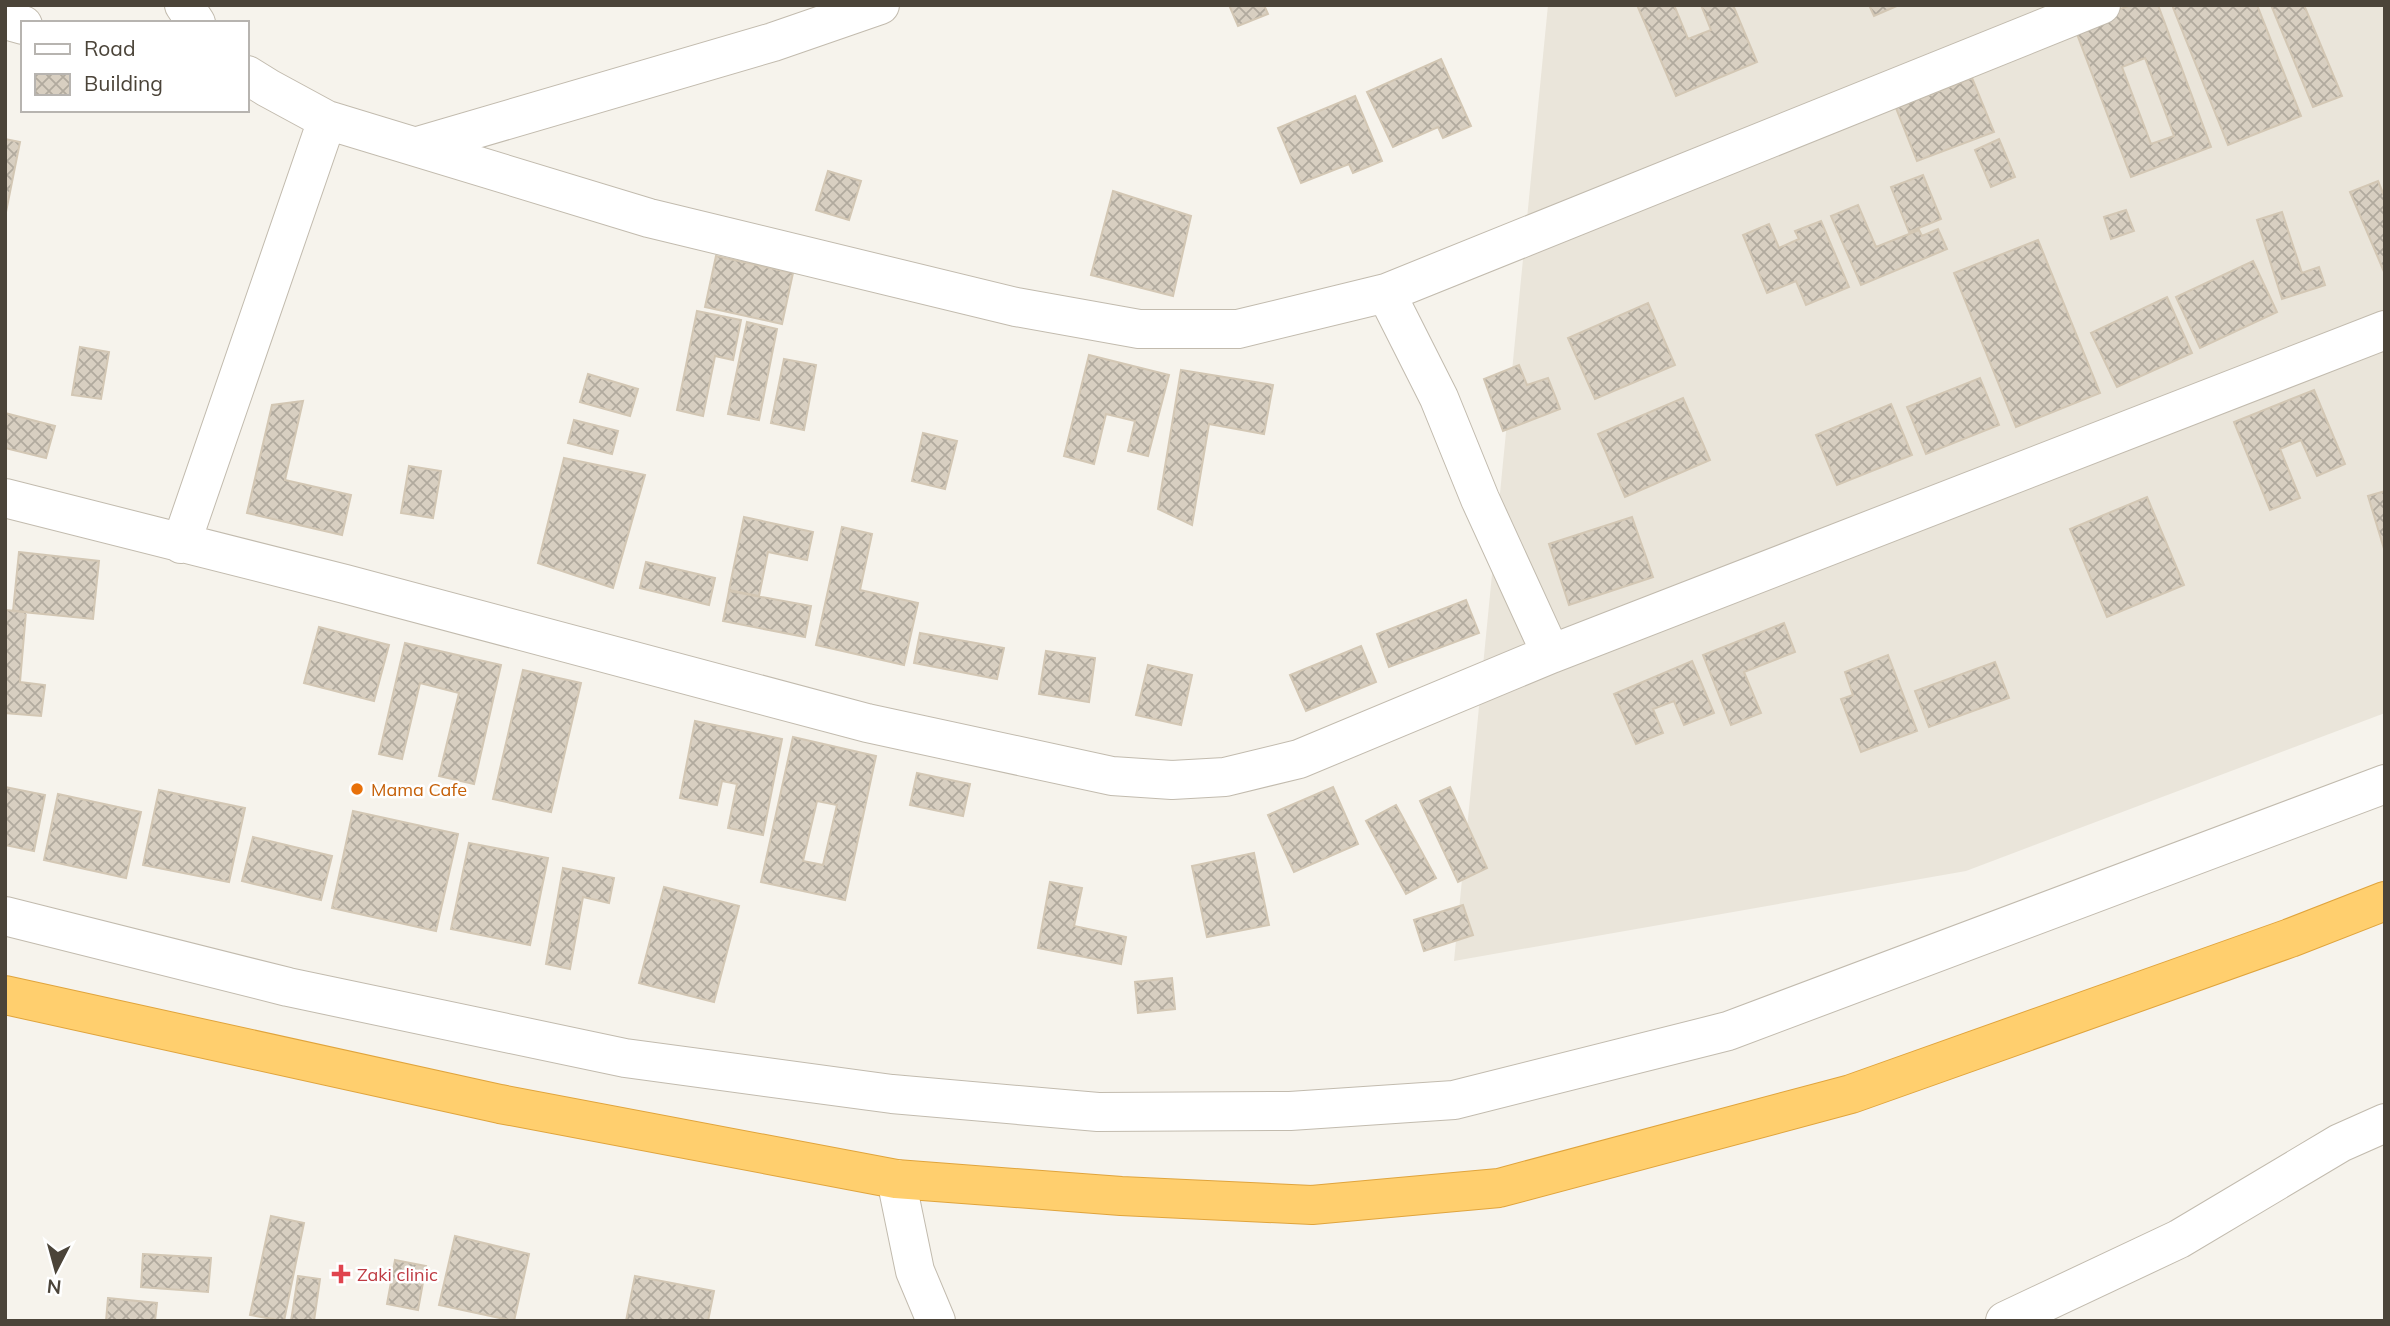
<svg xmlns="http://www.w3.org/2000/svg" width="2390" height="1326" font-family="Mulish,sans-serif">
<defs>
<pattern id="building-cross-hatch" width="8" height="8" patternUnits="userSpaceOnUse" patternTransform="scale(1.75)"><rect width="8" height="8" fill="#d8cfc1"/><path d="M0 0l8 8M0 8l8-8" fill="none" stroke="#b1aa9e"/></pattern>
</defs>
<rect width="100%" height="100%" fill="#f6f3ec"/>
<!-- residential -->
<path fill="#eae5da" d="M 1548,5 L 2385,5 L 2385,713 L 1966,871 L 1454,961 Z"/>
<!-- building -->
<path fill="url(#building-cross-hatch)" stroke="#d3c7b4" stroke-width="2" fill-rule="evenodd" d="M 1229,5 L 1264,5 L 1268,14 L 1238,26 Z
M 1637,5 L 1674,5 L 1688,39 L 1711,30 L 1701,5 L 1733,5 L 1757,62 L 1676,96 Z
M 1869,5 L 1899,5 L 1874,16 Z
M 2131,5 L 2158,5 L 2211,147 L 2131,177 L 2074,26 ZM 2145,58 L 2174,136 L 2151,144 L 2122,67 Z
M 2172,5 L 2257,5 L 2301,116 L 2228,145 Z
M 2271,5 L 2304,5 L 2342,96 L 2313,107 Z
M 1441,59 L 1471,126 L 1443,138 L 1438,127 L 1393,147 L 1367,92 Z
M 1972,78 L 1994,132 L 1917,161 L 1896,108 Z
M 1355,96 L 1382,161 L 1353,173 L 1349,164 L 1301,183 L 1278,128 Z
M 5,139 L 20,142 L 5,217 Z
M 1999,139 L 2015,177 L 1991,187 L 1975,150 Z
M 828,171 L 861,181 L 849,220 L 816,210 Z
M 1923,175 L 1941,219 L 1909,232 L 1891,187 Z
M 2378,181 L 2385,198 L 2385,274 L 2350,192 Z
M 1113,191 L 1191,216 L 1173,296 L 1091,275 Z
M 1858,205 L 1876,247 L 1919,230 L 1922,236 L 1938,229 L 1947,249 L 1861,285 L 1831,216 Z
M 2126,210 L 2134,231 L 2111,239 L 2104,217 Z
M 2282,212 L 2302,273 L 2319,267 L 2325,285 L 2282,299 L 2257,220 Z
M 1821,221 L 1849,287 L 1806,305 L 1796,281 L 1767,293 L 1743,235 L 1769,224 L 1779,248 L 1799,239 L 1795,231 Z
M 2038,240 L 2100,393 L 2016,427 L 1954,273 Z
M 716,256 L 793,273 L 782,324 L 705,307 Z
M 2253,261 L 2277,312 L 2200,348 L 2176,297 Z
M 2167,297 L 2192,353 L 2117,387 L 2091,333 Z
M 1648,303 L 1675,365 L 1595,399 L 1568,338 Z
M 697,311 L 741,320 L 733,360 L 715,356 L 703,416 L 677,410 Z
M 747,322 L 777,329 L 759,420 L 728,414 Z
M 80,347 L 109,352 L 101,399 L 72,395 Z
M 1089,355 L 1169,375 L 1148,456 L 1128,451 L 1135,421 L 1106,414 L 1094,464 L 1064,456 Z
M 784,359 L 816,365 L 804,430 L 771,423 Z
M 1519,365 L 1527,385 L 1548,378 L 1560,409 L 1503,431 L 1484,379 Z
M 1181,370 L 1273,385 L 1264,434 L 1209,424 L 1192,525 L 1158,509 Z
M 588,374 L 638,389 L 630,416 L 580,402 Z
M 1980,378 L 1999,425 L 1926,454 L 1907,407 Z
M 2314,390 L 2345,464 L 2317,476 L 2301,440 L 2280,449 L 2300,498 L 2270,510 L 2234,422 Z
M 1683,398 L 1710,460 L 1625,497 L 1598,434 Z
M 303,401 L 285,480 L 351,495 L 342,535 L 247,513 L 272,405 Z
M 1891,404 L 1912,455 L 1837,485 L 1816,435 Z
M 5,413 L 55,426 L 46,458 L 5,448 Z
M 574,420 L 618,431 L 612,454 L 568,443 Z
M 923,433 L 957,441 L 945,489 L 912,481 Z
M 564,458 L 645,475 L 613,588 L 538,563 Z
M 409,466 L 441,471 L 433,518 L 401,513 Z
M 2385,491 L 2385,552 L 2368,496 Z
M 2147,497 L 2184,585 L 2107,617 L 2070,529 Z
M 744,517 L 813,532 L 807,560 L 768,552 L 759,596 L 729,590 Z
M 1632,517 L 1653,577 L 1569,605 L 1549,544 Z
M 842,527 L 872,534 L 860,590 L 918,603 L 904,665 L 816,645 Z
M 19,552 L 99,561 L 93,619 L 13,611 Z
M 646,562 L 715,578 L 709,605 L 640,588 Z
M 729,591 L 811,606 L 805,637 L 723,621 Z
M 1466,600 L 1479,633 L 1389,667 L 1377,634 Z
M 5,610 L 26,612 L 20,682 L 45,685 L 41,716 L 5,713 Z
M 1784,623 L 1795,652 L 1744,672 L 1761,713 L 1731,725 L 1703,655 Z
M 319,627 L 389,645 L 374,701 L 304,683 Z
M 920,633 L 1004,648 L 997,679 L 914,663 Z
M 405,643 L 501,665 L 474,784 L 439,776 L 459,693 L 420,683 L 402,759 L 379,754 Z
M 1361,646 L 1376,682 L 1306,711 L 1290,675 Z
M 1046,651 L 1095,658 L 1089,702 L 1039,694 Z
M 1888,655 L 1917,731 L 1861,752 L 1841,699 L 1853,695 L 1845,672 Z
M 1692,661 L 1714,713 L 1684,725 L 1674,701 L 1653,709 L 1663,733 L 1636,744 L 1614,694 Z
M 1995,662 L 2009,698 L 1929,727 L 1915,691 Z
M 1148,665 L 1192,675 L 1181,725 L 1136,715 Z
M 523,670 L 581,683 L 551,812 L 493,799 Z
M 695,721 L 782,739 L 763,835 L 728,828 L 737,784 L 722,781 L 717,805 L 680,798 Z
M 793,737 L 876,756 L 845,900 L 761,882 ZM 817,801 L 837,805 L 823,865 L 803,861 Z
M 917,773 L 970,784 L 963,816 L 910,805 Z
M 5,787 L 45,795 L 34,851 L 5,845 Z
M 1333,787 L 1358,844 L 1294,872 L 1268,815 Z
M 1450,787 L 1487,868 L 1458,882 L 1420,801 Z
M 159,790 L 245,808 L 229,882 L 143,865 Z
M 58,794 L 141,812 L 126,878 L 44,860 Z
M 1396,805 L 1436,878 L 1406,894 L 1366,821 Z
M 353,811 L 458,834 L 436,931 L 332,908 Z
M 253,837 L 332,856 L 321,900 L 242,881 Z
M 469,843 L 548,858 L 530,945 L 451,929 Z
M 1254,853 L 1269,925 L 1207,937 L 1192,866 Z
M 563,868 L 614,878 L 609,903 L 583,897 L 570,969 L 546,964 Z
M 1050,882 L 1082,888 L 1074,926 L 1126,937 L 1121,964 L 1038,948 Z
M 664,887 L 739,906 L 714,1002 L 639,983 Z
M 1463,905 L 1473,935 L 1424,951 L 1414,920 Z
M 1172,978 L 1175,1009 L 1138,1013 L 1135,982 Z
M 271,1216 L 304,1223 L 284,1321 L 250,1315 Z
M 455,1236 L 529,1254 L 514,1321 L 439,1305 Z
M 143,1254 L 211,1258 L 208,1292 L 141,1287 Z
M 395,1260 L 426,1266 L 418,1310 L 387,1304 Z
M 298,1276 L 320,1279 L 314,1321 L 291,1321 Z
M 635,1276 L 714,1291 L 708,1321 L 626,1321 Z
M 108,1298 L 157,1303 L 155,1321 L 106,1321 Z"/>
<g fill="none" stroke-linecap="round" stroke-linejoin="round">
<defs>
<path id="minor" d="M 184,5 L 196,23
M 5,20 L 23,25
M 247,75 L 268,88 L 327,120 L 649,218 L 1016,307 L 1139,329 L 1238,329 L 1386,293 L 2101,5
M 418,146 L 773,42 L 880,5
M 1386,293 L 1439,398 L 1480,499 L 1551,654
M 5,498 L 345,584 L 867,723 L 1112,776 L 1172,780 L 1225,777 L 1299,759 L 1551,654 L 2385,330
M 181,544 L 327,120
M 5,916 L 288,987 L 625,1058 L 892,1094 L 1098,1112 L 1290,1111 L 1454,1100 L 1728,1031 L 2385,784
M 896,1179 L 915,1271 L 936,1321
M 2005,1321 L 2179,1239 L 2340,1143 L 2385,1123"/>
<path id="highway" d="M 5,995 L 500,1104 L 896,1179 L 1121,1196 L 1312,1205 L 1499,1188 L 1851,1094 L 2290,938 L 2385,901"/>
</defs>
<!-- minor casing -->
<use href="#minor" stroke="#c2bbae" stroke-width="40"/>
<!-- highway casing -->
<use href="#highway" stroke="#e0a43c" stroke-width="40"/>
<!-- minor -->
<use href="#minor" stroke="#fff" stroke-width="38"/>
<!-- highway -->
<use href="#highway" stroke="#ffcf6e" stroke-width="38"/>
</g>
<!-- markers -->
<circle fill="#e8710a" stroke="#fff" stroke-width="2.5" cx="357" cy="789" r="7"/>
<path fill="#e0444e" stroke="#fff" stroke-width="2.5" d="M337.5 1263.5h7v7h7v7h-7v7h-7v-7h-7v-7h7z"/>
<g text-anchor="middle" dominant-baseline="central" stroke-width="5" stroke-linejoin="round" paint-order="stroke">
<!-- food labels -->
<g font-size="18" fill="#c56008" stroke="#fff" text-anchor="start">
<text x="371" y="789">Mama Cafe</text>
</g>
<!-- health labels -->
<g font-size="18" fill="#be3a42" stroke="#fff" text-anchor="start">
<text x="357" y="1274">Zaki clinic</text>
</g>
</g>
<!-- border -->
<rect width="2390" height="1326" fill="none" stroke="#4b4439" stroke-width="14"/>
<!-- legend -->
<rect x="21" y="21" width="228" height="91" fill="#ffffff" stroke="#b7b4b0" stroke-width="2"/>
<rect x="35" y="44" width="35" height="10" fill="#ffffff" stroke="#b7b4b0" stroke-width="2"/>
<text x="84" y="56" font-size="21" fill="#4b4439">Road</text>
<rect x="35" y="74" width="35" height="21" fill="url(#building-cross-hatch)" stroke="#b7b4b0" stroke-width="2"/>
<text x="84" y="91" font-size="21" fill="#4b4439">Building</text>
<!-- north arrow -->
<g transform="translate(56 1270) rotate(186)" stroke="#ffffff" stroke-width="5" paint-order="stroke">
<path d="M0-5L12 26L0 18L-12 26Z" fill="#4b4439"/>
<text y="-10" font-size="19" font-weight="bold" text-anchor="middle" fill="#4b4439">N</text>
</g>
</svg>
